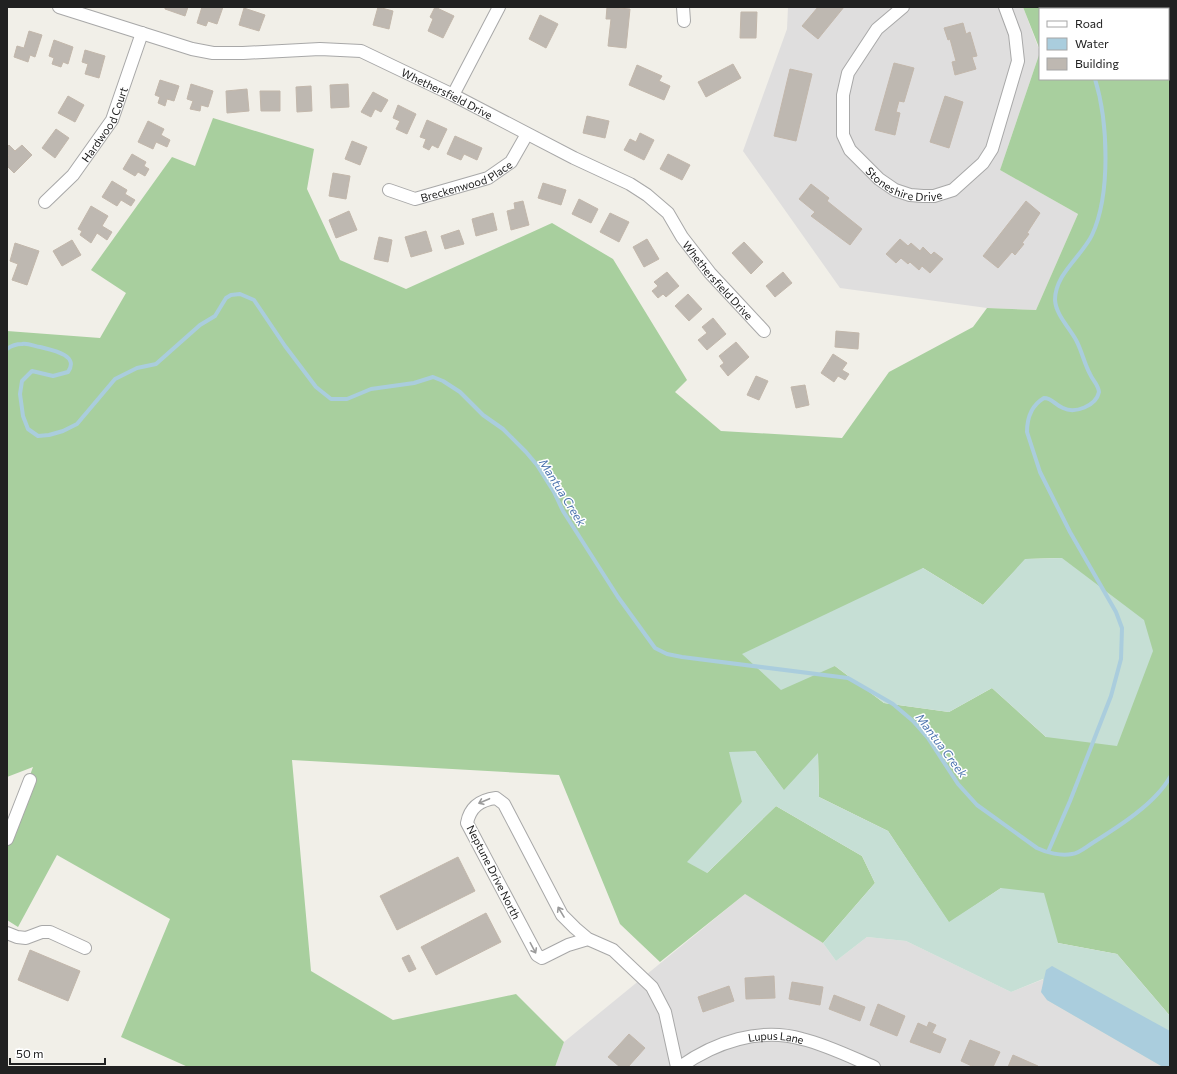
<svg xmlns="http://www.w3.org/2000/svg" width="1177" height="1074" font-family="Commissioner,sans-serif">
<rect width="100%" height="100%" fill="#f1efe8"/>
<!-- residential -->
<path fill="#dfdede" d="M 788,7 L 1023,7 L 1040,52 L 1000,170 L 1078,214 L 1036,310 L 987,308 L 840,288 L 743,151 L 787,29 Z
M 745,894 L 823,943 L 836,961 L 867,937 L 906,941 L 1011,992 L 1044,979 L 1166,1067 L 555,1067 L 564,1042 Z"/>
<!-- forest -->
<path fill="#a8cf9e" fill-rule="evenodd" d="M 1023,7 L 1170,7 L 1170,1016 L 1117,954 L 1058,943 L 1001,888 L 949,923 L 888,831 L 819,797 L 818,754 L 784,791 L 755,751 L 742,802 L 707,873 L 776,806 L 862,856 L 875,883 L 823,943 L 745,894 L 660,962 L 620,924 L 559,775 L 292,760 L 311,971 L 393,1020 L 516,994 L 564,1042 L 555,1067 L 188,1067 L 121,1037 L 170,919 L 57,855 L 18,927 L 7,920 L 7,837 L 33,767 L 7,777 L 7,331 L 100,338 L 126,293 L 91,270 L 172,157 L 195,166 L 213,118 L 314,149 L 307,189 L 340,260 L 406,289 L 552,223 L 613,259 L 687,380 L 675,392 L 721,431 L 842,438 L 889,372 L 973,327 L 987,308 L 1036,310 L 1078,214 L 1000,170 L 1040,52 L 1040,79 L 1168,79 L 1168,9 L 1040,9 L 1040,50 ZM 1062,558 L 1046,737 L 992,688 L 949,712 L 884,703 L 835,666 L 923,568 L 983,605 L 1026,559 Z"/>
<!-- wetland -->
<path fill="#c6dfd5" d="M 1062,558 L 1144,620 L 1153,651 L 1117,746 L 1046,737 L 992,688 L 949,712 L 884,703 L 835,666 L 781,690 L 742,654 L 923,568 L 983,605 L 1025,559 Z
M 755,751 L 784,790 L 818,753 L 819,797 L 888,831 L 949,922 L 1001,888 L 1044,893 L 1058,943 L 1117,954 L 1170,1016 L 1170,1067 L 1163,1067 L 1047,1000 L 1043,979 L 1011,992 L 906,941 L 867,937 L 836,961 L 823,943 L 875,883 L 862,856 L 776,806 L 707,873 L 687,862 L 742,802 L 729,752 Z"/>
<!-- water -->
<path fill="#aacddd" d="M 1052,966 L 1170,1031 L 1170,1067 L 1163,1067 L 1047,1000 L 1041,992 L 1046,970 Z"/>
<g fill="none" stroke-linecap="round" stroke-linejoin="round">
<!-- stream -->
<path stroke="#aacddd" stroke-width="4" d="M 1069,7 L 1070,9
M 7,349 C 11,346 17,344 22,344 C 28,343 34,346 40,347 C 52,350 80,355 68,372 L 53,376 L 32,371 L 22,381 L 20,394 L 23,416 L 28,429 L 38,436 L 49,435 L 63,431 L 77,424 L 115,379 L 137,368 L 156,364 L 200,325 L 215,316 L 226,298 L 231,295 L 240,294 L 254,300 L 285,346 L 316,387 L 331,399 L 347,399 L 371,389 L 414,383 L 433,377 L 443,381 L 460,392 L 483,415 L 503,429 L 526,452 L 537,465 L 554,492 L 563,511 L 618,597 L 655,648 L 667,654 L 682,657 L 848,678 L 893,704 L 913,721 L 928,738 L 958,784 L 977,805 L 1037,848 C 1047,853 1061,856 1072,854 C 1080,853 1087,846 1094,842 C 1118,827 1156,803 1170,777
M 1048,852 L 1070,801 L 1111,696 L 1121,659 L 1122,628 L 1116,612 L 1070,532 L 1040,472 L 1027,432 C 1027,418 1032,405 1044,398 C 1052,398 1055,405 1063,408 C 1075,414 1096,406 1099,392 C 1098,384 1093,381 1090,374 C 1084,363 1082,351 1076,340 C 1069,327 1056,315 1055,300 C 1055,274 1082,256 1092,235 C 1111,194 1108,121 1095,79"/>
</g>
<!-- building -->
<path fill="#beb8b1" stroke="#c2b7ab" d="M 165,7 L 188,7 L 185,16 L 165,9 Z
M 202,7 L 223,7 L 217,24 L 208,21 L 206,26 L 197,23 Z
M 378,7 L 393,11 L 389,29 L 373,25 Z
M 435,7 L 454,16 L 443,38 L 428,31 L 433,19 L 430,17 Z
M 607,7 L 630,9 L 626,48 L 608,46 L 611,19 L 606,19 Z
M 818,7 L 844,7 L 818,39 L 802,26 Z
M 244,8 L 265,15 L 259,31 L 239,25 Z
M 741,12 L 757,12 L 756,38 L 740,38 Z
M 540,15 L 558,24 L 546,48 L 529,39 Z
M 963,23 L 966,34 L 970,32 L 977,56 L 972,57 L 976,69 L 955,75 L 952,62 L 956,61 L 950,39 L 948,40 L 944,28 Z
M 29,31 L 42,35 L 35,57 L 30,55 L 28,62 L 14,57 L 17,46 L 24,48 Z
M 54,40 L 73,47 L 68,64 L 63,62 L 61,67 L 52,64 L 54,58 L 49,56 Z
M 85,50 L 105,56 L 99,78 L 85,74 L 88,64 L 82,62 Z
M 894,63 L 914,68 L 904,102 L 899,101 L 896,112 L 900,113 L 895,135 L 875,130 Z
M 733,64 L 741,78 L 706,97 L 698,82 Z
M 637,65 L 662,76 L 659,81 L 670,86 L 664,100 L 629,85 Z
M 790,69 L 812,74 L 796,141 L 774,136 Z
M 160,80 L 179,86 L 174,101 L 167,99 L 165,106 L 158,103 L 160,97 L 155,95 Z
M 191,84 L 213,91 L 208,107 L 201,105 L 200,111 L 190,109 L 193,101 L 187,99 Z
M 348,84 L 349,107 L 331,108 L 330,85 Z
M 311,86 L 312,111 L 297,112 L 296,87 Z
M 247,89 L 249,111 L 227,113 L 226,91 Z
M 260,91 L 280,91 L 280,111 L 261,111 Z
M 373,92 L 388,100 L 381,112 L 375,109 L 371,117 L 361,112 Z
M 68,96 L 84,105 L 75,122 L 58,113 Z
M 945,96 L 963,102 L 949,148 L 930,142 Z
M 398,105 L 416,114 L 407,134 L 396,129 L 400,121 L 393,118 Z
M 587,116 L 609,121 L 605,138 L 583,133 Z
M 427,120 L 447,129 L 438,148 L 432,145 L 429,150 L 423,147 L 426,139 L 420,137 Z
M 148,121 L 164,129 L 161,135 L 170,140 L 167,147 L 156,142 L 153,149 L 138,142 Z
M 56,129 L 69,138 L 55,158 L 42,148 Z
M 640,133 L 654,140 L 644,160 L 624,150 L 630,139 L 636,142 Z
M 455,136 L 482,148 L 477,160 L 464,154 L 461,160 L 447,154 Z
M 352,141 L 367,147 L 360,165 L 345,159 Z
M 9,145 L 15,151 L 22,145 L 32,155 L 14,173 L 7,166 L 7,158 L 9,156 L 7,155 L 7,147 Z
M 132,154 L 146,162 L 144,166 L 149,169 L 145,176 L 138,172 L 135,176 L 123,169 Z
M 668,154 L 690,165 L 682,180 L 660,169 Z
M 333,173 L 350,176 L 346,199 L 329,196 Z
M 112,181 L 127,190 L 125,194 L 135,200 L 131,206 L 121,200 L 117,206 L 102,197 Z
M 543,183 L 566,190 L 561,205 L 538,198 Z
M 811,184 L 829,198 L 827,201 L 862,229 L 850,245 L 811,216 L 815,212 L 799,199 Z
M 579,199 L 598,209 L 591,223 L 572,214 Z
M 523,201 L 529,225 L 511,230 L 507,211 L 515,209 L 514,203 Z
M 1026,201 L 1040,213 L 1027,233 L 1029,234 L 1022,243 L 1024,244 L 1015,255 L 1012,252 L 998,268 L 983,256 Z
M 91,206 L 108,216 L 102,226 L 112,232 L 107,240 L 97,233 L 91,243 L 80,235 L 82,231 L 78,229 Z
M 349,211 L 357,230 L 336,238 L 329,220 Z
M 493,213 L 497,230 L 476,236 L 472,219 Z
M 610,213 L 629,222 L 619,242 L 600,232 Z
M 459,230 L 464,244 L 445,249 L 441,236 Z
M 426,231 L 432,251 L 411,257 L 405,237 Z
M 379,237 L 392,240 L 388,262 L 374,259 Z
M 647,239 L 659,259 L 644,267 L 633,247 Z
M 900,239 L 908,246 L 911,243 L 920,251 L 923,247 L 931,255 L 934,252 L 943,259 L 930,273 L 922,266 L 919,270 L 910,262 L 908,264 L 901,258 L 896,263 L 886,254 Z
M 72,240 L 81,255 L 62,266 L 53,251 Z
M 744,242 L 763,262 L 751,274 L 732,253 Z
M 15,243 L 39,251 L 27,285 L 12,280 L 18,264 L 10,261 Z
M 667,272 L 679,286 L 666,297 L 663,294 L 658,298 L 652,291 L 658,286 L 654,282 Z
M 783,272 L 792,283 L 775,297 L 766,286 Z
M 688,294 L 702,309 L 689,321 L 675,306 Z
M 713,318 L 726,334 L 707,350 L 698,340 L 707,333 L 702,327 Z
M 836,331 L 859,333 L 858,349 L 835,347 Z
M 736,342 L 749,357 L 728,376 L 720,366 L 724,363 L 719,356 Z
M 833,354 L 847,363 L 842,370 L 849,374 L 845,380 L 838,376 L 834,382 L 821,373 Z
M 756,376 L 768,381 L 759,400 L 747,395 Z
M 805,385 L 809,405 L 796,408 L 791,387 Z
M 458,857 L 475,891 L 397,930 L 380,896 Z
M 486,913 L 501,942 L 436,975 L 421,947 Z
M 30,950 L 80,971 L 68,1001 L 18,980 Z
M 409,955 L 416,969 L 409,972 L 402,958 Z
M 774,976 L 775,998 L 746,999 L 745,978 Z
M 792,982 L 823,987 L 820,1005 L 789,999 Z
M 729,986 L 734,1001 L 703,1012 L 698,997 Z
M 834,995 L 865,1007 L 860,1021 L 829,1009 Z
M 878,1004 L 905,1016 L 897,1036 L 870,1025 Z
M 929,1022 L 936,1025 L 932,1033 L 946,1039 L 940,1053 L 910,1042 L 918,1023 L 927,1027 Z
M 629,1034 L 645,1048 L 628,1067 L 620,1067 L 608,1057 Z
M 970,1040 L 1000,1052 L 993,1067 L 974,1067 L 961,1061 Z
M 1013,1055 L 1038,1066 L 1037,1067 L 1008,1067 Z"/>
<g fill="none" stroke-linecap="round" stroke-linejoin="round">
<defs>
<g id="minor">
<path id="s1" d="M 59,7 L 192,49 L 213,53 L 243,53 L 320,49 L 361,51 L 453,95 L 574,158 L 630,184 L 647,195 L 668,213 L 682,237 L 710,273 L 764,331"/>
<path d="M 683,7 L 684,21"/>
<path id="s2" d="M 903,7 L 877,29 L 848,73 L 843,95 L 843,135 L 850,150 L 879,179 L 895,190 L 910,195 L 923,196 L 934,196 L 953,190 L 983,163 L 992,149 L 1018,61 L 1015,34 L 1005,7"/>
<path d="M 453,95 L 499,7"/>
<path id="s3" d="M 389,190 L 415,199 L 488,178 L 511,162 L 527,134"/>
<path id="s4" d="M 45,202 L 73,175 L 112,120 L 142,33"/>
<path d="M 7,839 L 30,780"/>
<path d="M 7,933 L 17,937 L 26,938 L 42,932 L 50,932 L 85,948"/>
<path d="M 588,939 L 568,945 L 542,958 L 537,955 L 467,823 C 470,807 480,800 496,798 L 504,804 L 562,915 L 575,928 L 588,939 L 613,950 L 652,987 L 665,1012 L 677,1067"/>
<path id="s5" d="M 680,1067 C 715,1042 760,1027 802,1039 C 827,1045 851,1057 874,1067"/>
</g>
</defs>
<!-- minor casing -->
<use href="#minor" stroke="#a8a8a8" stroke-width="14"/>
<!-- minor -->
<use href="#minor" stroke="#fff" stroke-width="12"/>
</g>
<!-- one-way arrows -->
<defs><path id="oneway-shaft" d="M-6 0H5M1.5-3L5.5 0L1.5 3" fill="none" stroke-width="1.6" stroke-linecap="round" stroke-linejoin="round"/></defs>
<g stroke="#9b9b9b">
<use href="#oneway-shaft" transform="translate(484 801) rotate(157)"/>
<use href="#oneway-shaft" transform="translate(561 912) rotate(-121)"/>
<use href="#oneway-shaft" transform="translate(533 948) rotate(62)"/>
</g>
<g text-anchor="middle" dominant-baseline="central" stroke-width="3" stroke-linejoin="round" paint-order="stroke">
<!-- street labels -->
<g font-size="11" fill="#212121" stroke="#fff">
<text stroke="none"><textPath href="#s1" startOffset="405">Whethersfield Drive</textPath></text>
<text stroke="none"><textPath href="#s4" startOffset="99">Hardwood Court</textPath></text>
<text stroke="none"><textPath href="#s3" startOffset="82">Breckenwood Place</textPath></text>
<text stroke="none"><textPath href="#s2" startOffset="233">Stoneshire Drive</textPath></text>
<text stroke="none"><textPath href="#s1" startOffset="741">Whethersfield Drive</textPath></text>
<text transform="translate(494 872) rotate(63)">Neptune Drive North</text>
<text stroke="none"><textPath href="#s5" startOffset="103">Lupus Lane</textPath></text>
</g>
<!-- water labels -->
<g font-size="12" font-style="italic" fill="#4f76af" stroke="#fff">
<text transform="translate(563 492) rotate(58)">Mantua Creek</text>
<text transform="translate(942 745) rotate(53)">Mantua Creek</text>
</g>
</g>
<!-- border -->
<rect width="1177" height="1074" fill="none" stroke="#212121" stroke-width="16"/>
<!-- legend -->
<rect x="1039" y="8" width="130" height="72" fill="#ffffff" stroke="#a6a6a6"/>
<rect x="1047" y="21" width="20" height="6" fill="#ffffff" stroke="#a6a6a6"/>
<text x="1075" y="28" font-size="12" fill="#212121">Road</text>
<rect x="1047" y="38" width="20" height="12" fill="#aacddd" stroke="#a6a6a6"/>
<text x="1075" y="48" font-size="12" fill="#212121">Water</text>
<rect x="1047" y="58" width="20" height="12" fill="#beb8b1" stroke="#a6a6a6"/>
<text x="1075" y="68" font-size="12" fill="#212121">Building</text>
<!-- scale -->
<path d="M10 1058v6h95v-6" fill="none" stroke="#212121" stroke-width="2"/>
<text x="16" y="1058" font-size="12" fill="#212121" stroke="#ffffff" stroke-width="3" paint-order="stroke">50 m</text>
</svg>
